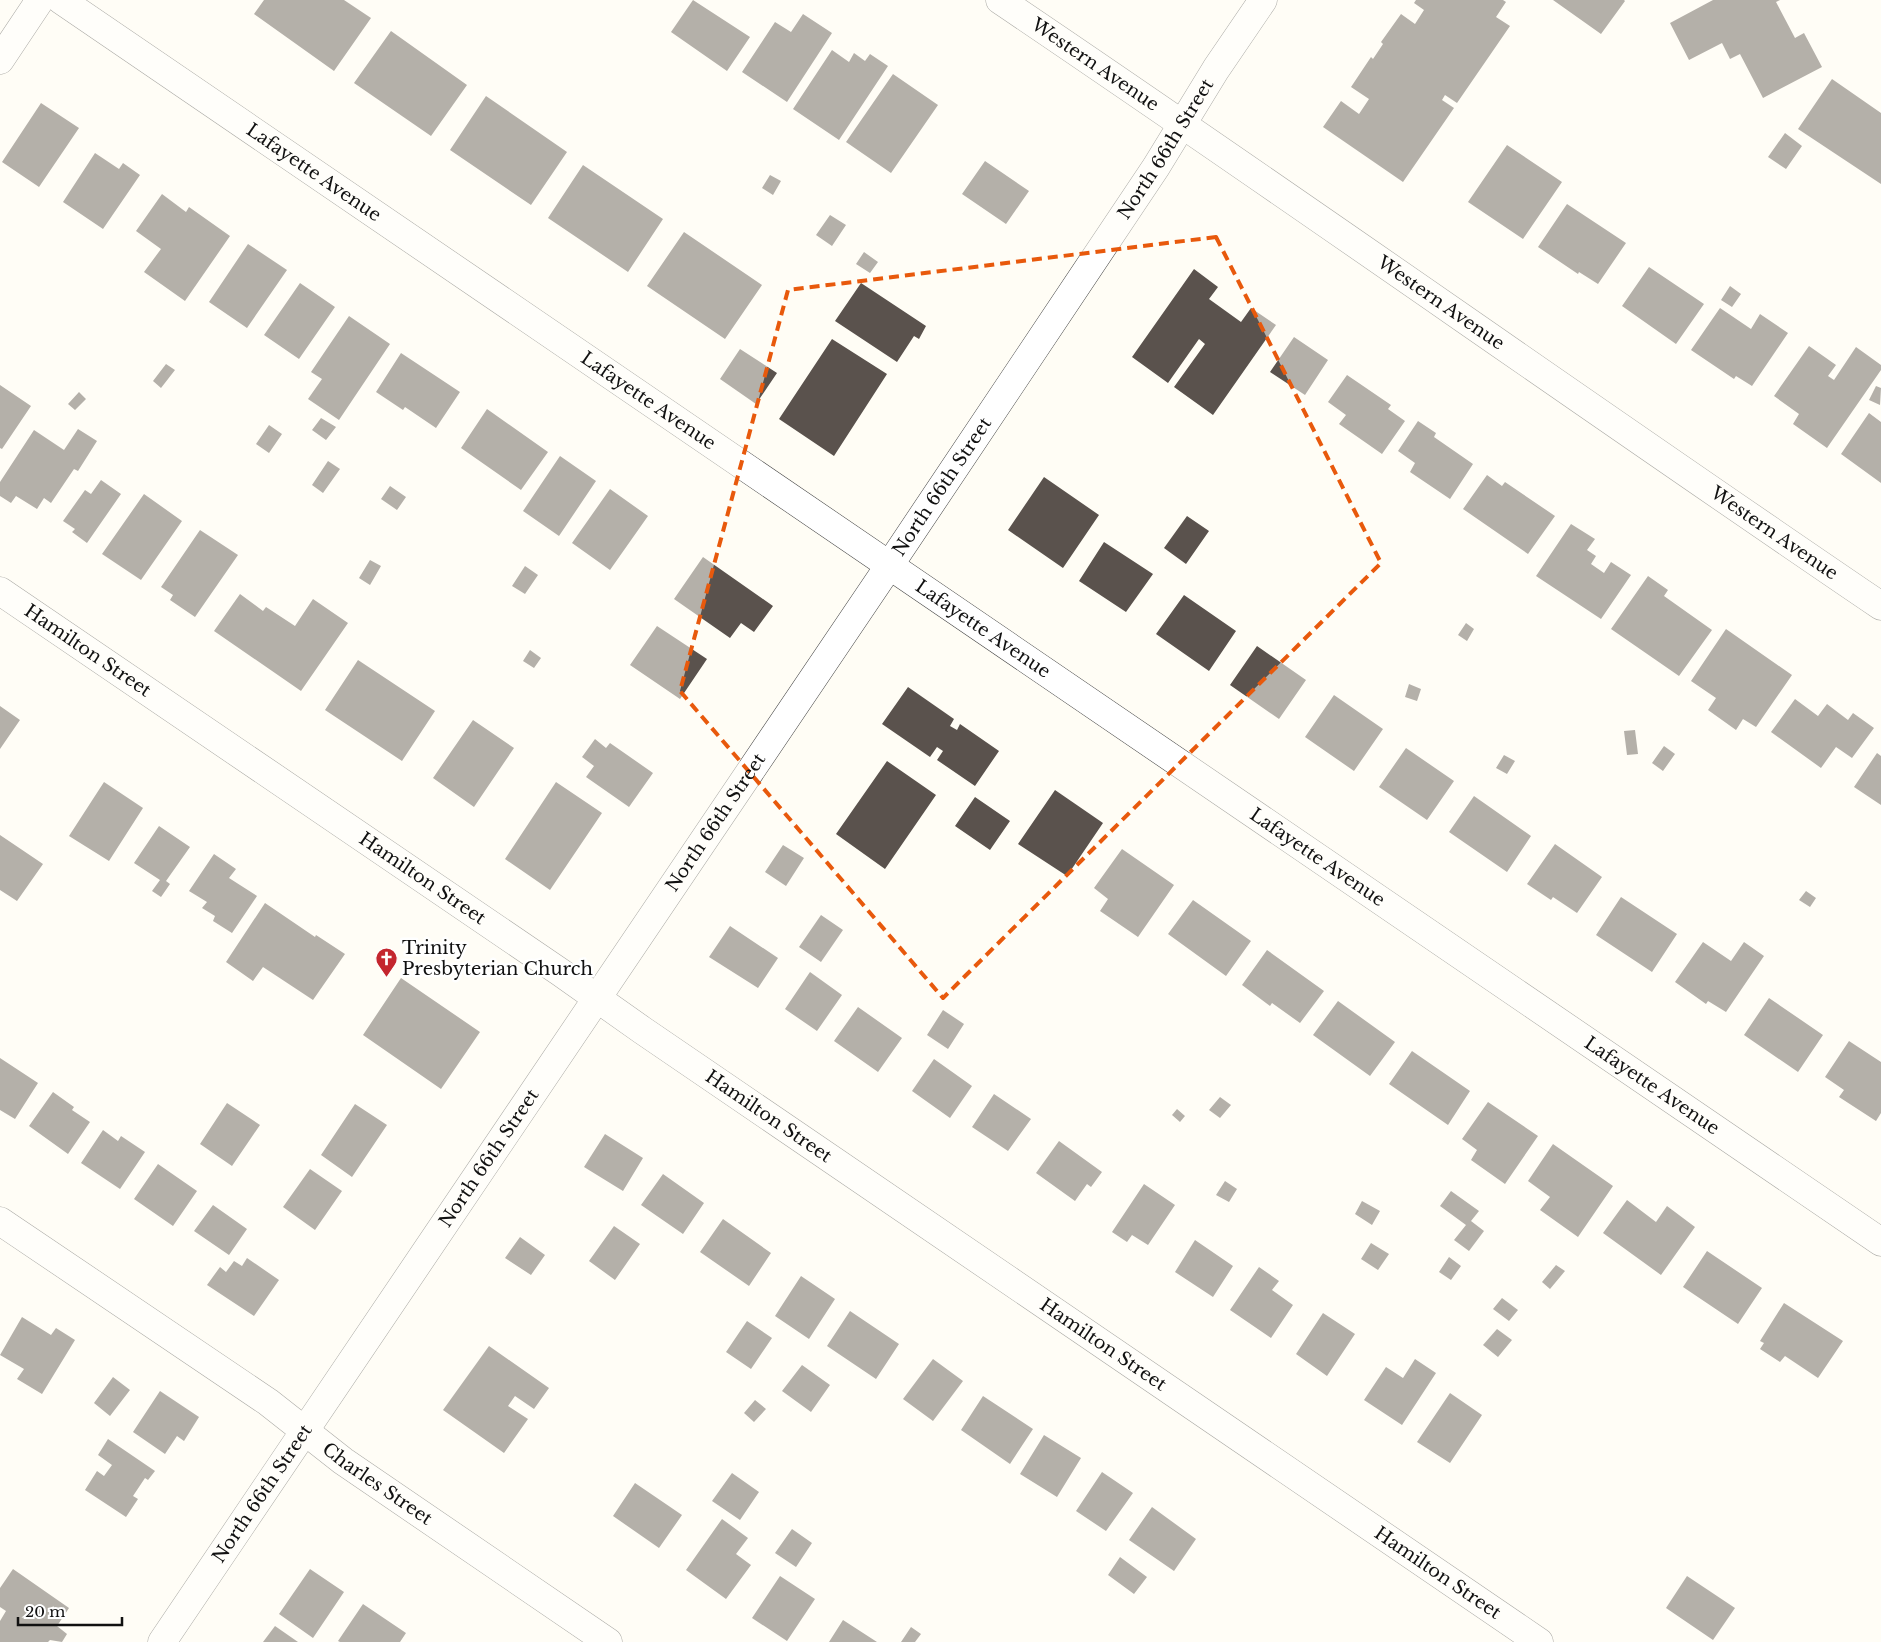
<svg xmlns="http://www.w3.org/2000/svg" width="1881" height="1642" font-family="'Libre Baskerville',serif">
<rect width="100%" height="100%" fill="#fffdf5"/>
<!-- building -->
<path fill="#5a524d" d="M 264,0 L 344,0 L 371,18 L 334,71 L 254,14 Z
M 693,0 L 750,37 L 727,71 L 671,32 Z
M 1416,0 L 1503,0 L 1506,2 L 1496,17 L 1510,26 L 1457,103 L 1445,95 L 1442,100 L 1454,108 L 1403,182 L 1323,127 L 1341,101 L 1359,114 L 1369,99 L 1351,87 L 1371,57 L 1373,59 L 1383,44 L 1381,42 L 1401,14 L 1415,24 L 1424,10 L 1414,3 Z
M 1553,0 L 1624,0 L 1625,1 L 1601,34 Z
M 1713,0 L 1780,0 L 1776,2 L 1795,38 L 1804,33 L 1822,67 L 1763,98 L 1740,54 L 1730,59 L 1722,43 L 1689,60 L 1670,23 Z
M 803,14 L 832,33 L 787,102 L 742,72 L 775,22 L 791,32 Z
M 391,31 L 467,85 L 431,136 L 354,83 Z
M 832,50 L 849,62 L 854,53 L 865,61 L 870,54 L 888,66 L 839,140 L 793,109 Z
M 893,74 L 938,105 L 891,173 L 846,142 Z
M 1832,79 L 1881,113 L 1881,184 L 1798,129 Z
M 486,96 L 567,152 L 531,205 L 450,150 Z
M 41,103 L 79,128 L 39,187 L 2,162 Z
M 1785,133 L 1802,146 L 1786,169 L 1768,157 Z
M 1507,145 L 1562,182 L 1523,239 L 1468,202 Z
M 95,153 L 119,169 L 123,163 L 140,175 L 103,229 L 63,202 Z
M 985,161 L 1029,191 L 1006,224 L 962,194 Z
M 583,165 L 663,219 L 628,272 L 548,218 Z
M 770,175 L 781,181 L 773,195 L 762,188 Z
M 162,194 L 186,212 L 189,207 L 230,236 L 185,301 L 144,272 L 161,249 L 136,231 Z
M 1567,204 L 1626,243 L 1598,284 L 1579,272 L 1578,274 L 1538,247 Z
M 830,215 L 846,225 L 832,246 L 816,235 Z
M 684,232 L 762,285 L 725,339 L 647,286 Z
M 248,244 L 287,270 L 247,328 L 209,302 Z
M 864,252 L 878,262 L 870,273 L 856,264 Z
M 1649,267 L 1704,304 L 1676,344 L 1622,306 Z
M 1194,269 L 1218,287 L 1209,299 L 1241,322 L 1251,308 L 1276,325 L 1213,415 L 1174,387 L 1205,344 L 1199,339 L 1168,383 L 1132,357 Z
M 300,283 L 335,307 L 299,359 L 264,335 Z
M 861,283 L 926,326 L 919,339 L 914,336 L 897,362 L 835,321 Z
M 1730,286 L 1741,294 L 1732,307 L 1721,300 Z
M 1720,308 L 1751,329 L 1760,314 L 1788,333 L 1752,386 L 1736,376 L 1734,379 L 1691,350 Z
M 349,316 L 390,344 L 339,420 L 308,399 L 322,379 L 311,372 Z
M 1294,337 L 1328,360 L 1305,395 L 1270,372 Z
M 832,339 L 887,374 L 834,456 L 779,419 Z
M 1809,346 L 1836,365 L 1828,376 L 1834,380 L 1856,347 L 1881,365 L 1881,370 L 1827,448 L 1793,424 L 1799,414 L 1774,396 Z
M 740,349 L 777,373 L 756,404 L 720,379 Z
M 401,353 L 460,392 L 436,428 L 405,407 L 403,410 L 376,392 Z
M 166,364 L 175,370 L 161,388 L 153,381 Z
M 1347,375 L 1391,405 L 1388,409 L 1405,421 L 1382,454 L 1339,424 L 1346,415 L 1328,402 Z
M 0,385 L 31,406 L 2,449 L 0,448 Z
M 1876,386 L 1881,388 L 1880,405 L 1869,400 Z
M 79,392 L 86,399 L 75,410 L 68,404 Z
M 487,409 L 548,452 L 521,490 L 461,448 Z
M 1869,413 L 1881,422 L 1881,483 L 1841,454 Z
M 321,418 L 336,427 L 326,440 L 312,430 Z
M 1418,421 L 1436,433 L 1434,437 L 1473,464 L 1450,499 L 1410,472 L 1415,463 L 1398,451 Z
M 269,425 L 282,434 L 269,453 L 256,444 Z
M 78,429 L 97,441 L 78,471 L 74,469 L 51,503 L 44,498 L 37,509 L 16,496 L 11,503 L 0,496 L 0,482 L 34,430 L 64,450 Z
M 560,456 L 596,481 L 559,536 L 523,511 Z
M 328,461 L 340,469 L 323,493 L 312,485 Z
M 1487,475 L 1502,486 L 1505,482 L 1555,516 L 1528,554 L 1463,509 Z
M 1044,477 L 1099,515 L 1063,568 L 1008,530 Z
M 101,480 L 121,494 L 87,543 L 72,532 L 75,529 L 63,521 L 85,490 L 91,494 Z
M 390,486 L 406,497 L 397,510 L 381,499 Z
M 610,489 L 648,516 L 610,570 L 572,543 Z
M 144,494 L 182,521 L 141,580 L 102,554 Z
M 1187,516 L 1209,531 L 1186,564 L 1164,548 Z
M 1571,524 L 1595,539 L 1587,550 L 1596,556 L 1591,564 L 1604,573 L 1611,562 L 1631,575 L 1601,619 L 1536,576 Z
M 200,530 L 238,555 L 195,617 L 170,600 L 173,595 L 161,587 Z
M 1104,542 L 1153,574 L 1126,612 L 1079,581 Z
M 703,557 L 773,606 L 754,632 L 741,623 L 730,638 L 674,599 Z
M 370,560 L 381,566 L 370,585 L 359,578 Z
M 525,566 L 538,575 L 525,594 L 512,586 Z
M 1648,576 L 1668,590 L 1664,596 L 1712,630 L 1679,676 L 1611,629 Z
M 240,594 L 263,611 L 266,607 L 295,626 L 313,599 L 348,623 L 301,691 L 214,631 Z
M 1184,595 L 1236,631 L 1209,671 L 1156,634 Z
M 1466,623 L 1474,629 L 1467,641 L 1458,635 Z
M 657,626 L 707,659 L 680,699 L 630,665 Z
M 1726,629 L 1792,675 L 1756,727 L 1743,719 L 1736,730 L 1708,710 L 1716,698 L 1691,681 Z
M 1257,646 L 1306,680 L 1279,719 L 1230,685 Z
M 530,650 L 541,658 L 534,668 L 523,661 Z
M 358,660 L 435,711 L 402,761 L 325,710 Z
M 1409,684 L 1421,689 L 1417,701 L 1405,697 Z
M 908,687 L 954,719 L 950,726 L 957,730 L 960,724 L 999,751 L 975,786 L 937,760 L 943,751 L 937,747 L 930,757 L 882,724 Z
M 1334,695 L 1383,729 L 1354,771 L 1305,737 Z
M 1795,699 L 1818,716 L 1827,704 L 1848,720 L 1853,713 L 1874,728 L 1852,758 L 1836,747 L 1821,768 L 1771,732 Z
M 0,706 L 20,720 L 0,749 Z
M 473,720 L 514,748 L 474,807 L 433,778 Z
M 1635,730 L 1638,754 L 1627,755 L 1624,731 Z
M 595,739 L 606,748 L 610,743 L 653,773 L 629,807 L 586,777 L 594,766 L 582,757 Z
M 1664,746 L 1675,754 L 1663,771 L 1652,763 Z
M 1406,748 L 1454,781 L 1427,820 L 1379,787 Z
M 1877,753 L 1881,756 L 1881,805 L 1854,787 Z
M 1504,755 L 1515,761 L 1507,774 L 1496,768 Z
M 887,761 L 936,795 L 885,869 L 836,834 Z
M 104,782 L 143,808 L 109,861 L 69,836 Z
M 556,782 L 602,813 L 550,890 L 505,859 Z
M 1055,790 L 1103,823 L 1067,876 L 1018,844 Z
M 1474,796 L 1531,836 L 1507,872 L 1449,832 Z
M 975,797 L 1010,821 L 990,850 L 955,826 Z
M 159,826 L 190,847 L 166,881 L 170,884 L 161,897 L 152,891 L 160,880 L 134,863 Z
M 0,835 L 43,864 L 17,901 L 0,890 Z
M 1555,844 L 1602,877 L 1577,913 L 1553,897 L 1551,900 L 1527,884 Z
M 783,845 L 804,858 L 786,886 L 765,872 Z
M 1122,849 L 1174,885 L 1138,937 L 1100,911 L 1108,899 L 1094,888 Z
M 214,854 L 236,869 L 229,878 L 257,896 L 232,933 L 213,921 L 215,916 L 202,908 L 207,902 L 189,891 Z
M 1806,891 L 1816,898 L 1810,907 L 1799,900 Z
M 1621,897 L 1677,934 L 1652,972 L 1596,935 Z
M 1193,900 L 1251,941 L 1226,976 L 1168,934 Z
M 265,903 L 315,937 L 316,935 L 345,954 L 313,1000 L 263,967 L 253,981 L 226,962 Z
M 821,915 L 843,930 L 821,962 L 799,947 Z
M 730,926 L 778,958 L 758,988 L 709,957 Z
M 1703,942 L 1731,961 L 1744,942 L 1764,956 L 1726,1012 L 1708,1001 L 1706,1004 L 1675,982 Z
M 1267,950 L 1324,991 L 1300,1023 L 1272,1003 L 1270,1006 L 1242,985 Z
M 810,972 L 842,995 L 817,1031 L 785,1009 Z
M 401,978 L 480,1032 L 441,1089 L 363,1035 Z
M 1769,998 L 1823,1035 L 1798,1072 L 1744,1035 Z
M 1338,1001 L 1395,1042 L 1370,1076 L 1313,1035 Z
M 858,1007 L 902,1038 L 878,1072 L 834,1041 Z
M 943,1010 L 964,1024 L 948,1049 L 927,1035 Z
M 1849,1041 L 1881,1062 L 1881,1113 L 1876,1121 L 1839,1097 L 1844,1090 L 1825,1077 Z
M 1412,1051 L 1470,1091 L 1448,1125 L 1389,1084 Z
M 0,1058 L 38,1083 L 15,1119 L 0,1110 Z
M 934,1059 L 972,1086 L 950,1118 L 912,1091 Z
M 53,1092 L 74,1107 L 72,1110 L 90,1122 L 68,1154 L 29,1126 Z
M 994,1094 L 1031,1119 L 1008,1151 L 972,1127 Z
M 1220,1097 L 1231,1105 L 1220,1118 L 1209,1110 Z
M 1488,1102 L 1538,1136 L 1505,1184 L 1471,1160 L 1477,1150 L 1462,1139 Z
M 227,1103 L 260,1125 L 232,1166 L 200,1144 Z
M 355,1104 L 387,1125 L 352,1177 L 321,1155 Z
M 1177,1109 L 1185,1116 L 1180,1122 L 1172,1115 Z
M 103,1130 L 118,1141 L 121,1136 L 145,1152 L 120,1189 L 81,1163 Z
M 605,1134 L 643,1158 L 623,1191 L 584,1167 Z
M 1059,1141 L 1102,1172 L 1091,1187 L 1087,1184 L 1075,1201 L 1036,1173 Z
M 1553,1144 L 1613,1186 L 1578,1237 L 1540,1210 L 1550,1197 L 1528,1181 Z
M 158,1164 L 197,1191 L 173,1226 L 134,1199 Z
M 310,1169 L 342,1191 L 315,1230 L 283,1207 Z
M 663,1174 L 704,1203 L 683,1234 L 641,1205 Z
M 1225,1181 L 1237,1189 L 1229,1202 L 1216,1195 Z
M 1144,1184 L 1175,1205 L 1148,1245 L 1132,1235 L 1127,1242 L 1112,1232 Z
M 1451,1191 L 1479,1211 L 1471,1221 L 1484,1231 L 1469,1251 L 1454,1240 L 1466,1225 L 1440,1206 Z
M 1627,1200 L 1656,1222 L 1667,1206 L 1695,1227 L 1661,1275 L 1603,1233 Z
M 1362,1201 L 1380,1211 L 1372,1225 L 1355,1214 Z
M 213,1205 L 247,1229 L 229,1255 L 194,1231 Z
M 723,1219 L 771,1253 L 749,1286 L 700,1252 Z
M 614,1226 L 640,1244 L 615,1280 L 589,1261 Z
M 520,1237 L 545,1255 L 531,1275 L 505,1258 Z
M 1195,1240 L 1233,1266 L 1213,1297 L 1175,1272 Z
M 1371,1243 L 1389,1254 L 1378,1270 L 1361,1259 Z
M 1707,1251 L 1762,1288 L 1738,1324 L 1683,1287 Z
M 1449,1257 L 1461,1266 L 1451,1280 L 1439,1272 Z
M 247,1258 L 279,1280 L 254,1316 L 207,1285 L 220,1267 L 226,1272 L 234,1261 L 242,1266 Z
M 1556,1265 L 1565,1271 L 1550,1289 L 1542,1282 Z
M 1259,1267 L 1279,1281 L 1272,1290 L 1293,1305 L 1271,1338 L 1230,1310 Z
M 801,1276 L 835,1299 L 809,1339 L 775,1316 Z
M 1502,1298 L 1518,1310 L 1509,1321 L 1493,1309 Z
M 1784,1303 L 1843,1341 L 1818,1378 L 1785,1356 L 1780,1362 L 1760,1349 L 1764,1343 L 1760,1341 Z
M 850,1311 L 899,1344 L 876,1379 L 827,1346 Z
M 1323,1313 L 1355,1334 L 1327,1376 L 1296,1354 Z
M 22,1317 L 51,1335 L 56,1328 L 75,1340 L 42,1394 L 17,1379 L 24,1369 L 0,1355 Z
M 747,1321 L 772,1338 L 751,1369 L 726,1352 Z
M 1497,1329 L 1512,1340 L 1498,1357 L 1483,1345 Z
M 489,1346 L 549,1388 L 534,1409 L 515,1396 L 508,1406 L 528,1419 L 504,1453 L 443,1410 Z
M 933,1359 L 963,1381 L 933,1421 L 903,1399 Z
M 1415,1359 L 1436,1373 L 1402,1425 L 1364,1400 L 1386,1367 L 1403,1378 Z
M 802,1365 L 830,1385 L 811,1412 L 782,1391 Z
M 113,1377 L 130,1390 L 110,1416 L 94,1403 Z
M 160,1391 L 199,1417 L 184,1441 L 177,1436 L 165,1454 L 133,1432 Z
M 1450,1393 L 1482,1415 L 1450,1463 L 1417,1442 Z
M 983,1396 L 1033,1429 L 1010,1464 L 961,1430 Z
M 755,1400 L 766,1409 L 754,1422 L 744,1413 Z
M 1044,1435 L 1081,1458 L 1057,1497 L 1020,1474 Z
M 108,1439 L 155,1471 L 148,1480 L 145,1478 L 133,1496 L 138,1499 L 126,1517 L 85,1490 L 97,1471 L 104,1476 L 112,1465 L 98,1455 Z
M 1102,1472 L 1133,1493 L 1106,1531 L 1076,1511 Z
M 732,1473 L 759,1492 L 740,1520 L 712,1501 Z
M 635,1483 L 682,1515 L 659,1548 L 613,1516 Z
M 1152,1507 L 1196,1539 L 1174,1571 L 1129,1540 Z
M 722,1519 L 748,1538 L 736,1554 L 751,1565 L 726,1599 L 686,1570 Z
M 792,1529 L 812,1543 L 796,1567 L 775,1553 Z
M 1120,1557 L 1147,1577 L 1134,1594 L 1108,1575 Z
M 13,1569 L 69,1608 L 57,1626 L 67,1634 L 62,1642 L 50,1640 L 48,1642 L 0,1642 L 0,1621 L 6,1611 L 0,1607 L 0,1588 Z
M 310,1569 L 344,1592 L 313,1638 L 279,1614 Z
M 780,1576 L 815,1599 L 787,1641 L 752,1618 Z
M 1687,1576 L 1735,1608 L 1713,1640 L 1666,1608 Z
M 363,1604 L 406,1633 L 400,1642 L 340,1642 L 338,1641 Z
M 843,1620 L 877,1642 L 829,1642 Z
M 275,1626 L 298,1642 L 263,1642 Z
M 911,1627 L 921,1634 L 915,1642 L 901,1642 Z"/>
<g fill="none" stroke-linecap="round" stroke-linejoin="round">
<defs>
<g id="minor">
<path id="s1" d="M 61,0 L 1881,1242"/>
<path id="s2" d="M 1000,0 C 1295,199 1586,406 1881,606"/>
<path d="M 0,60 L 40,0"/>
<path id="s3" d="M 0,591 L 560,972 L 642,1030 L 1539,1642"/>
<path id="s4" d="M 0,1221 L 268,1402 L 343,1461 L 608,1642"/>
<path id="s5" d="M 162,1642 L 889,566 L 1156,167 L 1216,69 L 1263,0"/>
</g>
</defs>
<!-- minor casing -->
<use href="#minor" stroke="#444" stroke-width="29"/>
<!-- minor -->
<use href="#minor" stroke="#fff" stroke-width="28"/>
</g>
<!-- marked area -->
<path d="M0 0H1881V1642H0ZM 1216,237 L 1381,563 L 943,998 L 680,691 L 788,290 Z" fill="#fffdf5" fill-opacity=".55" fill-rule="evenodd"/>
<path fill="none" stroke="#e8590c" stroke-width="4" stroke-dasharray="10 6" stroke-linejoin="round" d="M 1216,237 L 1381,563 L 943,998 L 680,691 L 788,290 Z"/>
<!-- icons -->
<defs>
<symbol id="church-pin" viewBox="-11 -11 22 30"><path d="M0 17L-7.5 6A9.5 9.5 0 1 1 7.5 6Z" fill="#c4262e" stroke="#fff"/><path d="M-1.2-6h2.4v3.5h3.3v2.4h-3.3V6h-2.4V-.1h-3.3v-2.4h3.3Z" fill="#fff"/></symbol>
</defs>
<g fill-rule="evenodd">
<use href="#church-pin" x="374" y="946" width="25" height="34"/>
</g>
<g text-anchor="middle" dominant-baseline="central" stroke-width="5" stroke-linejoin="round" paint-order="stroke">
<!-- street labels -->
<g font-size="18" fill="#111" stroke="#fff">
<text stroke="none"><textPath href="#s2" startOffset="115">Western Avenue</textPath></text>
<text stroke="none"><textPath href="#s5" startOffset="1799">North 66th Street</textPath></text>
<text stroke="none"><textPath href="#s1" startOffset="306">Lafayette Avenue</textPath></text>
<text stroke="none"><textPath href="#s2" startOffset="535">Western Avenue</textPath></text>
<text stroke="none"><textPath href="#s1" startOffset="711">Lafayette Avenue</textPath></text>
<text stroke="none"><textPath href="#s5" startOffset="1394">North 66th Street</textPath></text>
<text stroke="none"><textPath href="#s2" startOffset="940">Western Avenue</textPath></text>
<text stroke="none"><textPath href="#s1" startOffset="1116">Lafayette Avenue</textPath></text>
<text stroke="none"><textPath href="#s3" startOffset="106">Hamilton Street</textPath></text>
<text stroke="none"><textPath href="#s5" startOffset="989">North 66th Street</textPath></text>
<text stroke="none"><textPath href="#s1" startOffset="1521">Lafayette Avenue</textPath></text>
<text stroke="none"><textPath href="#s3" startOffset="511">Hamilton Street</textPath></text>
<text stroke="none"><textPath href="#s1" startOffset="1926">Lafayette Avenue</textPath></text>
<text stroke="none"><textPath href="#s3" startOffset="931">Hamilton Street</textPath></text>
<text stroke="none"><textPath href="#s5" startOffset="584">North 66th Street</textPath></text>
<text stroke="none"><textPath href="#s3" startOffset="1336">Hamilton Street</textPath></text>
<text stroke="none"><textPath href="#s4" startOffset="460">Charles Street</textPath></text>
<text stroke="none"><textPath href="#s5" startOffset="179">North 66th Street</textPath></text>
<text stroke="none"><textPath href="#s3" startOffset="1741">Hamilton Street</textPath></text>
</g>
<!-- poi labels -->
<g font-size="18" fill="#111" stroke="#fff" text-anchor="start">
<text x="402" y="948">Trinity<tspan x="402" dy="21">Presbyterian Church</tspan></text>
</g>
</g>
<!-- scale -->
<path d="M18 1617v8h104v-8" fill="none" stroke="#111111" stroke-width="2.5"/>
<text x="25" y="1617" font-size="15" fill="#111111" stroke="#ffffff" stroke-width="4" paint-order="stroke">20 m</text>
</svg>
